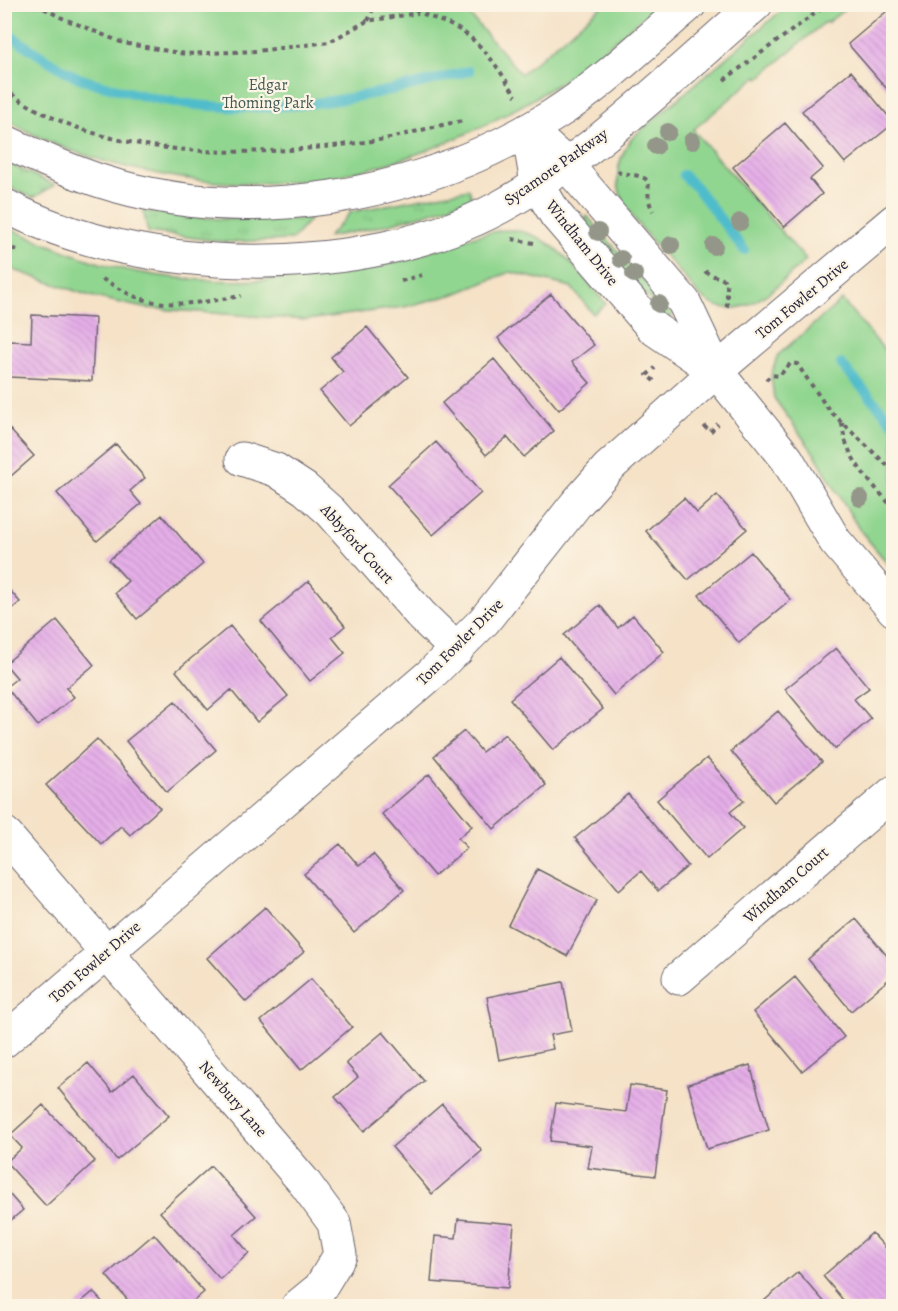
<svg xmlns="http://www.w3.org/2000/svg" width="898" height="1311" font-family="Alegreya,serif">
<defs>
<pattern id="grass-tufts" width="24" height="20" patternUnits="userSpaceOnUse" patternTransform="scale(1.5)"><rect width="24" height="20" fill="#91d690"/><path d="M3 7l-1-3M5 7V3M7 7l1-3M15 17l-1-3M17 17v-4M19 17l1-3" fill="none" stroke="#7db77d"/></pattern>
<pattern id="building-back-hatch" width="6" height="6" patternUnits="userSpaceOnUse" patternTransform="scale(1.5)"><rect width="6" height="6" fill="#e5aee8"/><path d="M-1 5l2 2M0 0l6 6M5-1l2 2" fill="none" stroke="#c495c8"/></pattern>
</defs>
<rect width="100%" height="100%" fill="#fcf5e5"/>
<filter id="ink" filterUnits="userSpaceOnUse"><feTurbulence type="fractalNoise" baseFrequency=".0167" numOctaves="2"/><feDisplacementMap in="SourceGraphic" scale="12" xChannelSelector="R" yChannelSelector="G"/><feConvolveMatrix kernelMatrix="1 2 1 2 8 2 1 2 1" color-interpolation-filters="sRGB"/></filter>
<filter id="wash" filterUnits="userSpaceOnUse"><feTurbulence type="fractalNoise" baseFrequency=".008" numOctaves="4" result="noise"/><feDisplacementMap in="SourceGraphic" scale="24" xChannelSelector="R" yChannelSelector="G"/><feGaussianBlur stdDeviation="1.35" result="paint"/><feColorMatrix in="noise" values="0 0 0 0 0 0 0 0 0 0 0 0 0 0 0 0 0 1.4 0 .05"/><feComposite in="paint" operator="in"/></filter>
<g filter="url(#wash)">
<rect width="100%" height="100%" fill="#f5e2c7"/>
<!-- grass -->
<path fill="url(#grass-tufts)" stroke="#5a7c66" stroke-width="1.5" d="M 5,162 L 55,185 L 33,198 L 5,185 Z
M 469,189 L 472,198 C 425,216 378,228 328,237 L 351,212 Z
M 143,211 C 200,220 253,222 311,218 L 292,240 L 226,242 L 148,232 Z
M 587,216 L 672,313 L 670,317 L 666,318 L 591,232 L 584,218 Z"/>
<!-- green -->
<path fill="#91d690" stroke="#5a7c66" stroke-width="1.5" d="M 4,5 L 461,5 L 521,74 L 603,5 L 658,5 C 625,31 594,61 558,84 C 430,164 300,205 149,172 C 99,162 48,145 5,119 Z
M 788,5 L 850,5 L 827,23 L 825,22 L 759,78 L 757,76 L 693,130 L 806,260 C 776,286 740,330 700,296 C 685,278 670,261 654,243 C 625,209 601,182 632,138 Z
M 4,226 C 34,239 63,251 93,261 C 181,289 292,284 381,266 C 416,259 482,228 512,230 C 555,234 580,274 606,304 L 593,314 L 571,287 L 510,272 L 455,294 L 404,307 L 306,320 L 144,308 L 90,296 L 5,267 Z
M 842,300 L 893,360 L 893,570 L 859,529 L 816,456 L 774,398 L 771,375 L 778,355 Z"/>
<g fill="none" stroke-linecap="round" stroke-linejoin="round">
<!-- stream -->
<path stroke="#50bccb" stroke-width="10" d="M 4,31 C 27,47 52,65 77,77 C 90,83 107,86 121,90 C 240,125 352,102 469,71
M 683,175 L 696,187 L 744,250
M 841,364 L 894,424"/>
</g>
<g id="blocks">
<!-- building -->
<path fill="url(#building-back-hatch)" d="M 894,5 L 894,97 L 848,44 Z
M 851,71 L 894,123 L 845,163 L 802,111 Z
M 785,123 L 823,168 L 810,179 L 822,194 L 784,227 L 733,167 Z
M 551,294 L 594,345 L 572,362 L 590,383 L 559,410 L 498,338 Z
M 32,315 L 95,318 L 92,381 L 9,377 L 10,341 L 31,342 Z
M 367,327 L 408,377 L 349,426 L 320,391 L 343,372 L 331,357 Z
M 494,359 L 554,431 L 524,457 L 507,437 L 486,455 L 442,403 Z
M 4,423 L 34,456 L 4,482 Z
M 436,442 L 481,493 L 433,535 L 388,485 Z
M 116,444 L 145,478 L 130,491 L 141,504 L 97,541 L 57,493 Z
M 717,495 L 747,529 L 688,580 L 646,531 L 684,498 L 697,513 Z
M 162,515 L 203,564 L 137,619 L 115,593 L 128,581 L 109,560 Z
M 751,552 L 791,600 L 739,643 L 699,595 Z
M 309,581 L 345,626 L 332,637 L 345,653 L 310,681 L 261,621 Z
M 4,584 L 20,602 L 4,616 Z
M 600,605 L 618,628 L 633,615 L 664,652 L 614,695 L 564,635 Z
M 57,620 L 94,665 L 66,688 L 74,697 L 38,726 L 6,687 L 17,678 L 5,664 Z
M 230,626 L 288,696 L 257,722 L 231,690 L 208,710 L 176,671 Z
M 836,648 L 869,688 L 854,699 L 871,719 L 835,749 L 785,689 Z
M 559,657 L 603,709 L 553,750 L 510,699 Z
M 175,701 L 216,750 L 167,792 L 126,741 Z
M 778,711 L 822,762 L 774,802 L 731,751 Z
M 464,731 L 482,752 L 505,734 L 546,785 L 494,829 L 434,756 Z
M 97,739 L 160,808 L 130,835 L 121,826 L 101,844 L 46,785 Z
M 707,758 L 744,801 L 730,812 L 743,828 L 707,859 L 657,800 Z
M 429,774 L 472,826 L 458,838 L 467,848 L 434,876 L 382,814 Z
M 628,794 L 688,866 L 658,891 L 641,871 L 619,890 L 575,838 Z
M 340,844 L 359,866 L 373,854 L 404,890 L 354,933 L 304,874 Z
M 537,869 L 597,900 L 567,956 L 508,925 Z
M 265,907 L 304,952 L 246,1002 L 207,958 Z
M 856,919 L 894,964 L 894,975 L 851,1011 L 808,959 Z
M 795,977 L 844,1037 L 802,1071 L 753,1012 Z
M 311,979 L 352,1027 L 301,1070 L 261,1021 Z
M 563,982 L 572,1031 L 550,1035 L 553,1049 L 499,1060 L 487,997 Z
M 383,1032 L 424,1081 L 364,1131 L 335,1097 L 358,1077 L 346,1063 Z
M 88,1063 L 112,1092 L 134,1074 L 169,1116 L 117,1160 L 58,1088 Z
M 750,1065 L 769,1130 L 707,1149 L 688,1084 Z
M 630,1085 L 667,1090 L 655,1176 L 588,1168 L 592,1146 L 550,1141 L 556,1103 L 626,1112 Z
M 442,1104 L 482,1151 L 432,1194 L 392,1147 Z
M 43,1105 L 95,1161 L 46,1206 L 6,1162 L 22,1148 L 10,1135 Z
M 211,1166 L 256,1216 L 234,1235 L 249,1253 L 220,1279 L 160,1212 Z
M 4,1188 L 23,1210 L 4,1226 Z
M 458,1219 L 514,1224 L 508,1288 L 431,1282 L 435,1236 L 456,1238 Z
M 872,1233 L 894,1257 L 894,1306 L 848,1306 L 823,1276 Z
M 154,1234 L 204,1292 L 188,1306 L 133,1306 L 106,1275 Z
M 798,1272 L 828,1306 L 758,1306 Z
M 93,1292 L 106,1306 L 76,1306 Z"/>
</g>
</g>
<g filter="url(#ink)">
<use href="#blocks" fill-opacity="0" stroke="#6c656c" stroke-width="1.5"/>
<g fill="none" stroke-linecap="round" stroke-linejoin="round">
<defs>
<path id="minor" d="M 528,130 L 537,184 L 556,215 L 653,328 L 716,371 L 787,459 L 835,541 L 894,610
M 545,145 L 566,164 L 684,302 L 716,370
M 242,459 L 276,470 L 305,489 L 331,512 L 421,615 L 457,650
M 4,833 L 304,1182 L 334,1223 L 340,1255 L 320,1288 L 298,1306
M 679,978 L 894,792
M 4,1041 L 430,675 L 484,621 L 576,504 L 608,468 L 716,371 L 894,221"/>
<path id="major" d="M 4,141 C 35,156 65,169 97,180 C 246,229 420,198 552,116 C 602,85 645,42 690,4
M 4,205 C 140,278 364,281 500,207 C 593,156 675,74 756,4"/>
</defs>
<!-- minor casing -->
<use href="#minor" stroke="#6c656c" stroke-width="35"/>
<!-- major casing -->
<use href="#major" stroke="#6c656c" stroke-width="35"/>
<!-- path -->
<path stroke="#6c656c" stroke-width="4" stroke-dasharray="4.5 4.5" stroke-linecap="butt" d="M 36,4 L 60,17 L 123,43 L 185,54 L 257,51 L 329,42 L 367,21 L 418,13
M 408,4 C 423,17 441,19 458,29 C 484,44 500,71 516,96
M 368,21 L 375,4
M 724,80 L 828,4
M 4,89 C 106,164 253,158 372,141 C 403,137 433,125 465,121
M 618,170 L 620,173 C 666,178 639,185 653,211
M 512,239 L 534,243
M 4,247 L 18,250
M 705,271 C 712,278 721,275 727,283 L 727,310
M 102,279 C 112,284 121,290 131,295 C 167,310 204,302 241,296
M 401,281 L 422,275
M 766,380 L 771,375 L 779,376 L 791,363 L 797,364 L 829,410 L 894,472
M 654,381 L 647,375 L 655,368
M 842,423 C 845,459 871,482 894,509
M 704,426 L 710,432 L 718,424"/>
<!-- minor -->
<use href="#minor" stroke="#fff" stroke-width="33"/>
<!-- major -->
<use href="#major" stroke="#fff" stroke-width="33"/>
</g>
<!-- trees -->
<g fill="#939688">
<circle cx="668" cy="132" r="9"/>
<circle cx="692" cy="141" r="9"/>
<circle cx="656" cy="146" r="9"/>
<circle cx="740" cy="222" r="9"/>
<circle cx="598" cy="232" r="9"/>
<circle cx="671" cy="245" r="9"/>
<circle cx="714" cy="246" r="9"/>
<circle cx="621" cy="259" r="9"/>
<circle cx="634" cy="274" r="9"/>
<circle cx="659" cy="304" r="9"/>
<circle cx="860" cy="498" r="9"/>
</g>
</g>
<g text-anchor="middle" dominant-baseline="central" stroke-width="4.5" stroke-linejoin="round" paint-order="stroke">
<!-- park labels -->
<g font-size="16" fill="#435854" stroke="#fcf5e5">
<text x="268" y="85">Edgar<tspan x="268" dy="18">Thoming Park</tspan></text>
</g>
<!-- street labels -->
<g font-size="16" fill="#22223b" stroke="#fcf5e5">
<text transform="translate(556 167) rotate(-35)">Sycamore Parkway</text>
<text transform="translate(582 243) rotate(51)">Windham Drive</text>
<text transform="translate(802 299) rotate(-40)">Tom Fowler Drive</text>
<text transform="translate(357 544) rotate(48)">Abbyford Court</text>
<text transform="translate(460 642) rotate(-45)">Tom Fowler Drive</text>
<text transform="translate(786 885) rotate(-41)">Windham Court</text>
<text transform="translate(95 962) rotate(-41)">Tom Fowler Drive</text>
<text transform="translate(233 1099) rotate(49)">Newbury Lane</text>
</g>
</g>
<!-- margin -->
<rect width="898" height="1311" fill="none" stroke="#fcf5e5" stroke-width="24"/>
</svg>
